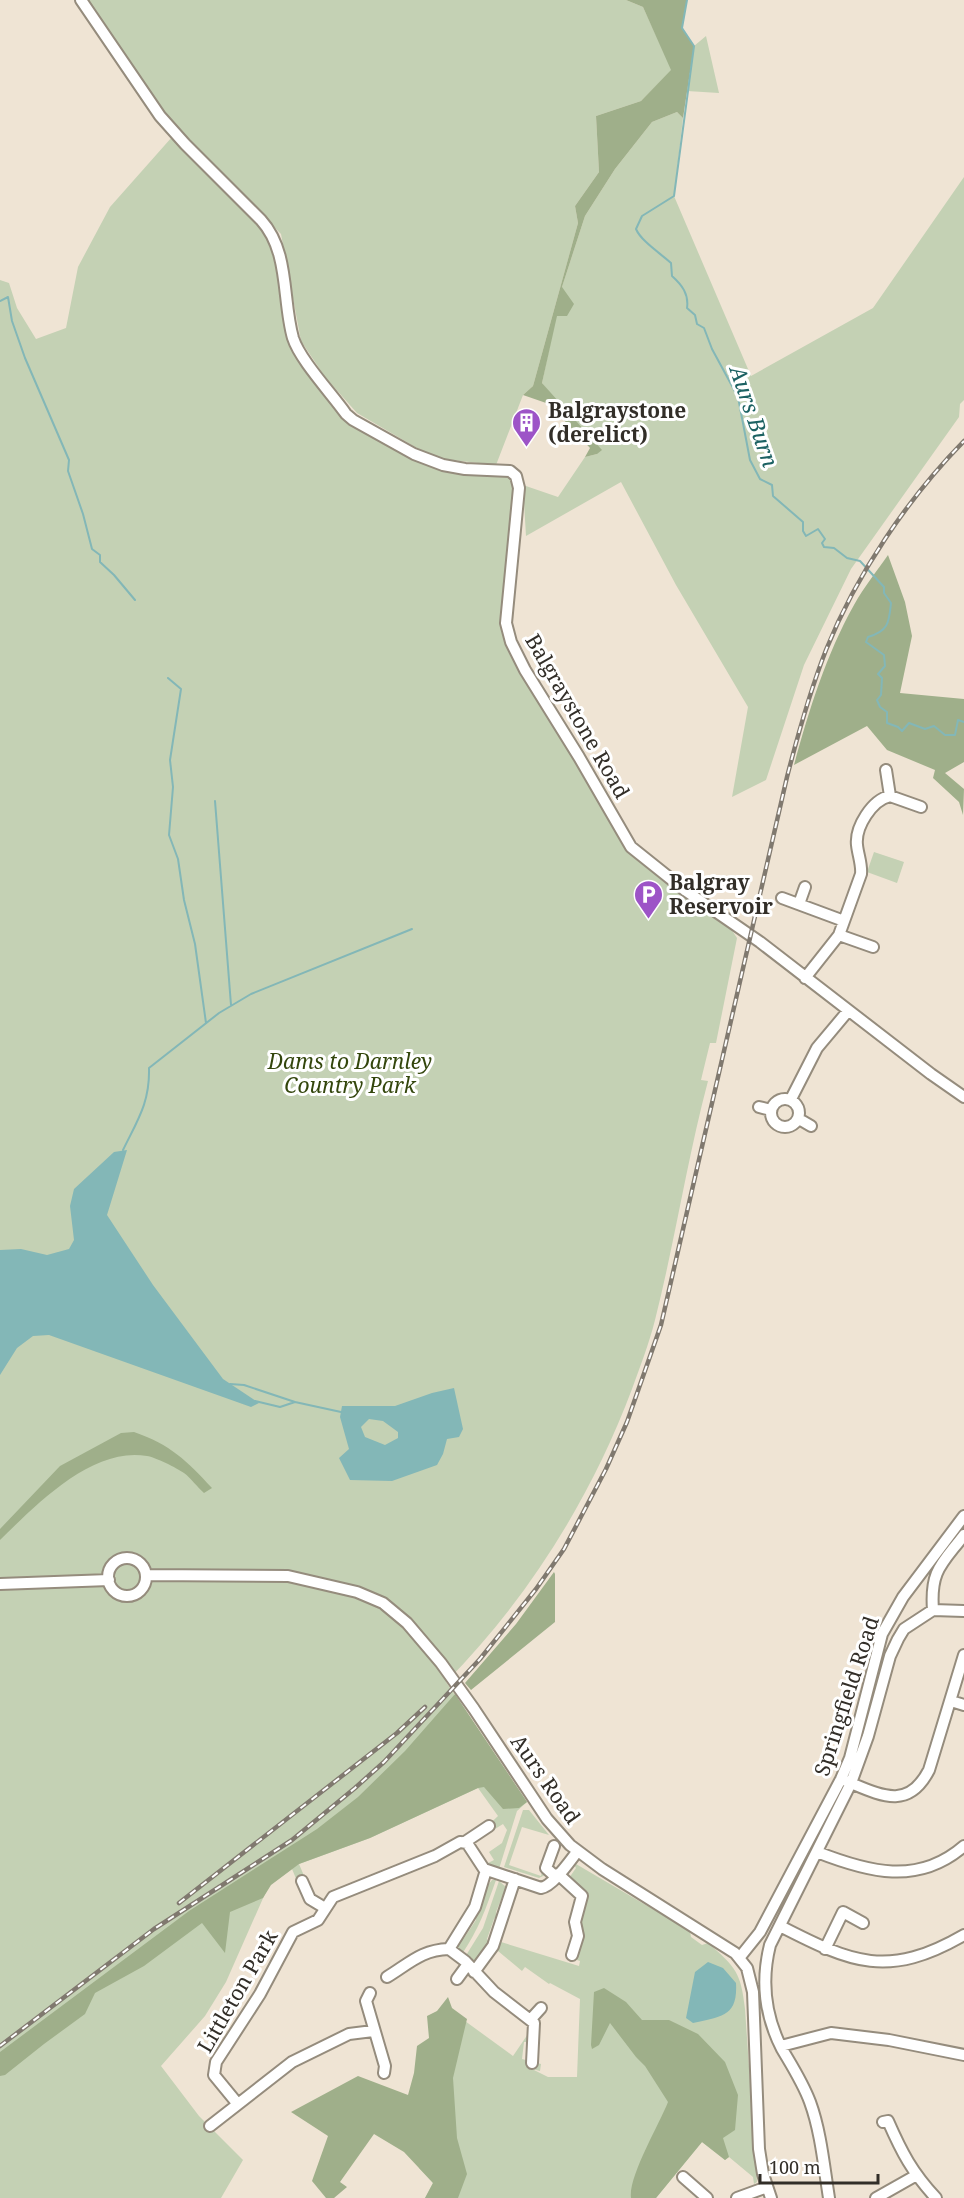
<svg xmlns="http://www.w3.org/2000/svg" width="964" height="2198" font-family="'Noto Serif',serif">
<rect width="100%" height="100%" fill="#efe4d4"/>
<!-- green -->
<path fill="#c4d1b4" d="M 86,0 L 626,0 L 643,7 L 672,70 L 641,101 L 596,116 L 599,172 L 575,206 L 578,223 L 533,386 L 523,395 L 496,465 L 434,458 L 357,413 L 325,377 L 301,341 L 281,234 L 197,149 L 166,114 Z
M 706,36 L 719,93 L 687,91 L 694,46 Z
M 677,112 L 683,118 L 674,196 L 751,376 L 873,308 L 964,177 L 964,400 L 960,404 L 959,417 L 851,569 L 804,665 L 766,780 L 732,797 L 748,707 L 676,585 L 621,482 L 526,536 L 523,485 L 558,497 L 585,457 L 597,454 L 542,383 L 562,287 L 585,216 L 615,169 L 652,122 Z
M 172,137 L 258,226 L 270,241 L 293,348 L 342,418 L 425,465 L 456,473 L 500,473 L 511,477 L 514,486 L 508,575 L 500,618 L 510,646 L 626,842 L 731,929 L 737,938 L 716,1043 L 710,1043 L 701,1080 L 708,1081 C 687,1160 675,1241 655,1320 C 649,1344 640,1367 632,1389 C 591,1498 528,1599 446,1682 L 527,1802 L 517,1811 L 499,1869 L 488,1863 L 494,1860 L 489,1852 L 502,1843 L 507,1830 L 503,1824 L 474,1842 L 473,1840 L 498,1816 L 478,1788 L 370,1838 L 299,1864 L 305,1878 L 297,1881 L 292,1869 L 270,1885 L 264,1896 L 226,1982 L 205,2016 L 161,2066 L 199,2116 L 243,2160 L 221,2198 L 0,2198 L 0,280 L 9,283 L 17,308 L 36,339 L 66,328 L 78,267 L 110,207 Z
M 874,852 L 904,862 L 897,883 L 867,872 Z
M 523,1810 L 529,1810 L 549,1835 L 522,1827 L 509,1865 L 541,1876 L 542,1872 L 547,1874 L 539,1878 L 504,1867 Z
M 576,1864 L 690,1931 L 691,1937 L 702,1945 L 708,1943 C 736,1967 741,1973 745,2009 L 757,2182 L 754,2184 L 753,2177 L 729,2157 L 725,2160 L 702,2142 L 656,2198 L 425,2198 L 433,2183 L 419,2168 L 446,2025 L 467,2019 L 465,2021 L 513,2056 L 528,2034 L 529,2042 L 524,2042 L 522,2059 L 541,2064 L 540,2071 L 532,2069 L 548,2077 L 577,2077 L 580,1999 L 550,1983 L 549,1984 L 525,1967 L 522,1971 L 498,1951 L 501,1942 L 579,1966 L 580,1961 L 574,1959 L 583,1903 L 569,1878 L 576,1868 L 574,1865 Z
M 492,1880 L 496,1880 C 486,1908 479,1929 462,1954 L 459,1952 L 457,1942 L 459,1939 L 464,1938 L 476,1920 L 474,1916 L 486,1885 L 488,1885 Z
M 499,1881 L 506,1887 L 496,1912 L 497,1916 L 494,1919 L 487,1939 L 490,1945 L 475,1964 L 465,1957 L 483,1928 Z"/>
<!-- forest -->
<path fill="#9faf8a" d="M 626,0 L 687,0 L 682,28 L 694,46 L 683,118 L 677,112 L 652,122 L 615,169 L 585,216 L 562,287 L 574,304 L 567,316 L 557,316 L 542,383 L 602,450 L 597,454 L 585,457 L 590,448 L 549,404 L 523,395 L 533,386 L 578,223 L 575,206 L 599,172 L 596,116 L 641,101 L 671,70 L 643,7 Z
M 888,555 L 905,602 L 912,636 L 900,693 L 964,699 L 964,762 L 945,773 L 964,789 L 963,815 L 959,802 L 933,778 L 935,770 L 887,750 L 867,726 L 794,765 C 809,710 826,655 854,605 C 864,587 877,571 888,555 Z
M 134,1432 C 171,1445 186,1460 212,1488 L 204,1493 C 197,1487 191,1478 184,1473 C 177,1468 155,1457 147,1456 C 92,1446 35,1506 0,1540 L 0,1529 L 60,1466 L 121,1433 Z
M 554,1572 L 555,1574 L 555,1622 L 471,1690 L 465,1683 L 516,1624 Z
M 455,1694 L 527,1802 L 519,1808 L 503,1809 L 484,1787 L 478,1788 L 370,1838 L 299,1864 L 271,1885 L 263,1898 L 230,1912 L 225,1953 L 202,1923 L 144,1966 L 95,1993 L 85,2014 L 44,2044 L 5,2075 L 0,2076 L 0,2052 L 189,1911 L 317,1829 L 358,1797 L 405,1751 Z
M 604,1988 L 626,2002 L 642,2020 L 669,2020 L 698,2034 L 725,2062 L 738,2095 L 735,2130 L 723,2138 L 729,2157 L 725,2160 L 702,2142 L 656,2198 L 631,2198 C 628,2177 659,2125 668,2102 L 645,2066 L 636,2057 L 610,2023 L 599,2045 L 592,2049 L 591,2045 L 594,1992 Z
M 448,1997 L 452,2008 L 467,2019 L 453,2078 L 457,2138 L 467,2174 L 458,2198 L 425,2198 L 433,2183 L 404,2152 L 374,2134 L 340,2182 L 347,2187 L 334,2198 L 326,2198 L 312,2181 L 328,2136 L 291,2112 L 358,2076 L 408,2095 L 414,2073 L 417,2046 L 429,2038 L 427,2016 L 437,2011 Z"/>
<!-- water -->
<path fill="#83b7b7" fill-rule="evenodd" d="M 127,1150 L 107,1215 L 153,1285 L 223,1379 L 259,1403 L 251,1407 L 49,1335 L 33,1336 L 17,1348 L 0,1375 L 0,1250 L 21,1249 L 47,1255 L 69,1249 L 74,1240 L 70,1206 L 74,1189 L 114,1152 Z
M 454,1388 L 463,1429 L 459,1437 L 447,1439 L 443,1454 L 437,1465 L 392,1481 L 350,1480 L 339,1458 L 349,1449 L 340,1417 L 342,1406 L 395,1406 L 432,1393 ZM 369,1419 L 383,1421 L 398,1432 L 398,1438 L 385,1445 L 365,1437 L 361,1427 Z
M 708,1962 L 723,1968 L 736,1983 C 738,2017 721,2016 693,2023 L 686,2018 L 695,1972 Z"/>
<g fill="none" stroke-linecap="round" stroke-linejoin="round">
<!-- stream -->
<path stroke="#83b7b7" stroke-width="2" d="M 687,0 L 682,28 L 694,46 L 674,196 L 642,216 L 636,229 C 641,241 660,253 671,263 L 672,276 C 682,285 689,294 687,308 L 695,315 L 697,324 L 704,328 L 712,349 L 738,397 L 750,460 L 760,479 L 772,485 L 773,496 L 803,522 L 803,531 L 806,536 L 818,529 L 825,539 L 822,543 L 824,547 L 834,548 L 847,558 L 860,561 L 884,587 L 884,593 L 891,603 C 889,622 889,631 868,637 L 866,642 L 884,655 L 885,666 L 878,674 L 882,678 L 881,695 L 877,700 L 880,707 L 887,712 L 887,723 L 898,727 L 902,731 L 909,723 L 925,729 L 934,726 L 945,735 L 955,735 L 958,720 L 964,722
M 0,301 L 8,297 L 12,321 L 25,358 L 69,460 L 68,471 L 83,514 L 92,549 L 100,555 L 100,562 L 114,575 L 135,600
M 168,678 L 181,689 L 170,760 L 173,787 L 169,835 L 178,859 L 184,900 L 195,944 L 206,1023
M 215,801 L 231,1005
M 123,1150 C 137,1121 150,1103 149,1068 L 219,1013 L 251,994 L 412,929
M 230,1384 L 244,1385 L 295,1402
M 255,1401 L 280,1407 L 295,1402 L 341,1412"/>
<defs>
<path id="minor" d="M 81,0 L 160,116 L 185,144 L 261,220 C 290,252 282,300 293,338 C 300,360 332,394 346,414 L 353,420 L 414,454 L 443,465 L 465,469 L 510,471 L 516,476 L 519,488 L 506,623 L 511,642 L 525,670 L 579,757 L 631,847 L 686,891 L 760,942 L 931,1074 L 964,1097
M 886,770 L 890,796
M 782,898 L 844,921
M 799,904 L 805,887
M 839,935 L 873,947
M 805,978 L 839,935 L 861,874 C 862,864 858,855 857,845 C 855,827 872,800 890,796 L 921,807
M771 1113a14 14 0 1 1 28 0a14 14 0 1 1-28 0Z
M 791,1099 L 817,1048 L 848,1011
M 759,1107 L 771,1110
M 799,1119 L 811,1126
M108 1577a19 19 0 1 1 38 0a19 19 0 1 1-38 0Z
M 146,1575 L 288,1576 L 357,1592 L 383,1603 L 407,1623 L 441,1663 L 474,1709 L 547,1819 L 570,1845 L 602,1869 L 735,1953 L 747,1968 L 753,1992 L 759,2149 L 763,2174 L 771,2198
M 0,1584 L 109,1580
M 933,1610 C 930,1570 942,1564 964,1535
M 951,1701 L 964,1705
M 846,1781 C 880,1795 908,1811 929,1770 L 964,1655
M 465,1842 L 489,1826
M 554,1846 L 546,1868 L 556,1877
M 817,1852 C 868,1872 918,1886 964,1846
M 558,1874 L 582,1896 L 575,1922 L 578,1936 L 572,1955
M 302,1881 L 310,1899 L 325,1908
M 780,1926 C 852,1963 888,1979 964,1935
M 449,1949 L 475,1907 L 486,1870
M 825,1949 L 843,1912 L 863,1923
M 740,1957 L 760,1932 L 841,1779 L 850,1758 L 882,1634 L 903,1597 L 964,1516
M 474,1972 L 493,1946 L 515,1879
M 387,1977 C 410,1963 421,1950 449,1949 L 465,1961 L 494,1992 L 534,2023 L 532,2063
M 457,1979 L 468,1964
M 370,1993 L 366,2001 L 385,2066 L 384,2073
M 531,2019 L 541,2008
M 781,2046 L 831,2033 L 889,2040 L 964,2055
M 237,2103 L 214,2075 L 216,2062 L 260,1994 L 293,1932 L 318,1920 L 333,1897 L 435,1856 L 460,1842 L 467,1843 L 484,1869 L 541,1888 C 553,1886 570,1861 577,1852
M 883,2122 L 888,2121 C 902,2153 912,2172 936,2198
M 210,2126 L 292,2062 L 349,2034 L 373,2031
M 683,2177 L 707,2198
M 737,2198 L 767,2187
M 829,2198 C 824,2167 821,2132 810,2102 C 803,2083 792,2066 782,2049 C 765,2016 761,1981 770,1945 L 851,1783 L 868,1736 L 890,1656 L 898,1639 L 904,1629 L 933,1610 L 964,1611
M 876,2198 L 915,2176"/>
</defs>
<!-- minor casing -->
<use href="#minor" stroke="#958c7d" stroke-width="14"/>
<!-- minor -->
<use href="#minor" stroke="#fff" stroke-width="10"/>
<defs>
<path id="rail" d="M 179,1903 L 397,1733 L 425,1707
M 0,2046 L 154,1929 L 292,1840 L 355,1788 L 384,1762 L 480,1659 L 536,1589 L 564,1549 L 606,1469 L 627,1422 L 661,1325 L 787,777 C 798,734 810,691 826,650 C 856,575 908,498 964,441"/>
</defs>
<!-- rail casing -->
<use href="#rail" stroke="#80796f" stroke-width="4.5"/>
<!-- rail -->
<use href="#rail" stroke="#fff" stroke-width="2" stroke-dasharray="7" stroke-linecap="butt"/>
</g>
<!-- icons -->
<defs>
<symbol id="building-pin" viewBox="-11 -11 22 30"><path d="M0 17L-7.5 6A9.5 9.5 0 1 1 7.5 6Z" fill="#9d54c7" stroke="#fff"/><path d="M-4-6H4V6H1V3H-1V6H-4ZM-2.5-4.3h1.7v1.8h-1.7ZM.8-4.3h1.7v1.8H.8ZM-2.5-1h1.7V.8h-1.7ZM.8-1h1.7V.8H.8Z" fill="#fff"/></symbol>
<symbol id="parking-pin" viewBox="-11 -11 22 30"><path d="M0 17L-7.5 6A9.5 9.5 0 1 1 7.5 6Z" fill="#9d54c7" stroke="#fff"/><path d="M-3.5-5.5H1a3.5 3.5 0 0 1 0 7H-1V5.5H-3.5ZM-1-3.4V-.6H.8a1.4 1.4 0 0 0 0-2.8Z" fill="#fff"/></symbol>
</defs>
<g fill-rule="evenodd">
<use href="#building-pin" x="510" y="406" width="33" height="45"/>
<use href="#parking-pin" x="632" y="878" width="33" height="45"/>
</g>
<g text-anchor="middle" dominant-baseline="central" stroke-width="6" stroke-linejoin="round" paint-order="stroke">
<!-- poi labels -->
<g font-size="21" font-weight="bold" fill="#322e28" stroke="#fff" text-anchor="start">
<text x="548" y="410">Balgraystone<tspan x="548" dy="24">(derelict)</tspan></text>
<text x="669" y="882">Balgray<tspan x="669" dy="24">Reservoir</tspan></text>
</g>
<!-- street labels -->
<g font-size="21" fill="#322e28" stroke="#fff">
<text transform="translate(578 716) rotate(60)">Balgraystone Road</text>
<text transform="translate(846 1696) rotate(-72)">Springfield Road</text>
<text transform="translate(546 1779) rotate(55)">Aurs Road</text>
<text transform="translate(237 1991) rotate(-60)">Littleton Park</text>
</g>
<!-- park labels -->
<g font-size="21" font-style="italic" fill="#33460c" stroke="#fff">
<text x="350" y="1061">Dams to Darnley<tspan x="350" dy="24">Country Park</tspan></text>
</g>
<!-- water labels -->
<g font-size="22" font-style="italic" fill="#1b6162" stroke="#fff">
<text transform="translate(755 416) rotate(71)">Aurs Burn</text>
</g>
</g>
<!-- scale -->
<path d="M760 2174v9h118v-9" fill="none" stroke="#322e28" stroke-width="3"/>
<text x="769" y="2174" font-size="18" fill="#322e28" stroke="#ffffff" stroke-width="4.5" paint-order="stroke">100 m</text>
</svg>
